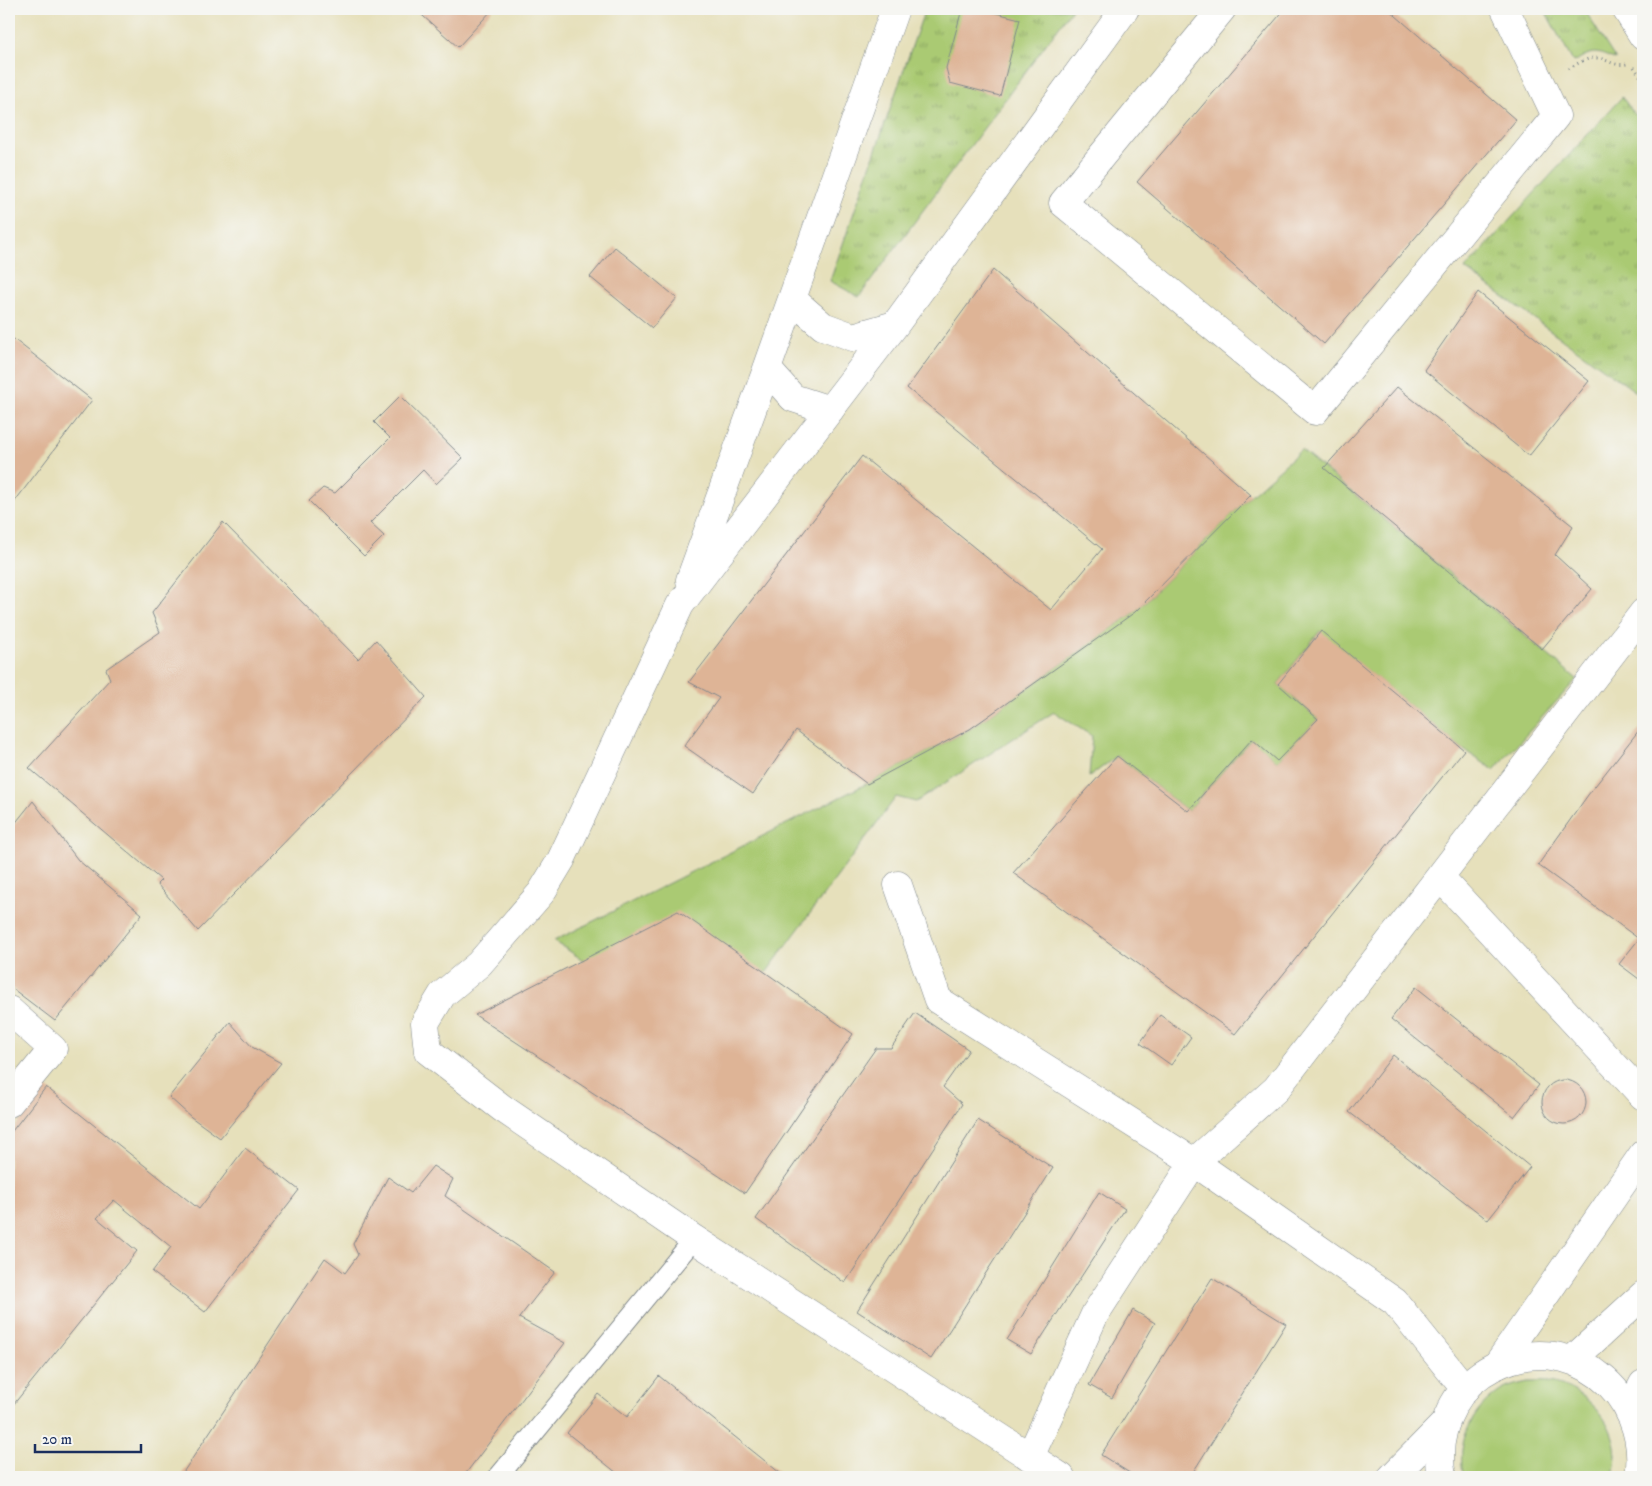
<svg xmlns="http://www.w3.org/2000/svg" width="1652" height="1486" font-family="'IM FELL DW Pica',serif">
<defs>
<pattern id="grass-tufts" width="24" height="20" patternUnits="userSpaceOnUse" patternTransform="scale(1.25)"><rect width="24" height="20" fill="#aaca73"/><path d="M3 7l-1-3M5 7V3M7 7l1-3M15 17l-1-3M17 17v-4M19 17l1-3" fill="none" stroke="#8aa462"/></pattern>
</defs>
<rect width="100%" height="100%" fill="#f6f6f2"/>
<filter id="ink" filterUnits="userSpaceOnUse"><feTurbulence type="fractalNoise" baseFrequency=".02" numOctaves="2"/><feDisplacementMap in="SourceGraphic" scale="10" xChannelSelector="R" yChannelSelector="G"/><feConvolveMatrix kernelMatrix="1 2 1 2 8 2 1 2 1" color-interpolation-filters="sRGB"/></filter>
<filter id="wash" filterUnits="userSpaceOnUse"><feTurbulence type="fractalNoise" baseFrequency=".0096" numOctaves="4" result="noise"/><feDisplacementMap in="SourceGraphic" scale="20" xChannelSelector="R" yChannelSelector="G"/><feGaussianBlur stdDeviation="1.12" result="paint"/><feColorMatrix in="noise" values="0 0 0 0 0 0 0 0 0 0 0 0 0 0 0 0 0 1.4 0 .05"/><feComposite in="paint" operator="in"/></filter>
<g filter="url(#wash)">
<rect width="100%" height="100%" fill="#e6e0bb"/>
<!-- grass -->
<path fill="url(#grass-tufts)" stroke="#627c68" d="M 925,9 L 1072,9 L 859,297 L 830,281 Z
M 1544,9 L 1584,9 L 1616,60 C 1593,50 1594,51 1573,62 Z
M 1622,97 L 1643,126 L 1643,397 L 1465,269 Z"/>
<!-- green -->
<path fill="#aaca73" stroke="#627c68" d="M 1301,450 L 1577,679 L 1494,770 L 1464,750 L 1320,631 L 1278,684 L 1318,719 L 1277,761 L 1251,739 L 1188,811 L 1117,756 L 1089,777 L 1092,736 L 1054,712 L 916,802 L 896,797 L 766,973 L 583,960 L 554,941 L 876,779 L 970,729 L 1135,612 L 1251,495 Z
M 1528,1382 C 1536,1382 1546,1381 1555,1383 C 1586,1392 1614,1419 1616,1454 C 1616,1462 1614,1470 1613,1477 L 1464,1477 C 1455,1442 1472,1409 1502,1390 C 1509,1386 1519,1384 1528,1382 Z"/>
<g id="blocks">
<!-- building -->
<path fill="#deb496" d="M 415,9 L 493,9 L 458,47 Z
M 962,9 L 980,9 L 1020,19 L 1000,96 L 950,83 L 946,68 Z
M 1285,9 L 1388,9 L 1516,120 L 1324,344 L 1137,182 Z
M 615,247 L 677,298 L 652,328 L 590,277 Z
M 993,270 L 1251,495 L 1135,612 L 970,729 L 867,784 L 796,730 L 753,794 L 684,746 L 719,698 L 689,682 L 862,456 L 1051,610 L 1102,549 L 907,388 Z
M 1478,292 L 1589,381 L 1529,456 L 1424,370 Z
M 11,337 L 92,400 L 9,509 L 9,339 Z
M 1397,387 L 1573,526 L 1555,555 L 1592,589 L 1542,649 L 1324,468 Z
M 400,396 L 463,458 L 436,484 L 423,470 L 370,523 L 384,536 L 364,556 L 309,501 L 323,488 L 335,493 L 390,438 L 374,422 Z
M 223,522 L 358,659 L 376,640 L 426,697 L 198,931 L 157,884 L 161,880 L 29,768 L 110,679 L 106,669 L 160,632 L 152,613 Z
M 1321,631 L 1464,750 L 1235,1034 L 1013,873 L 1117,756 L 1188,811 L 1252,739 L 1277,761 L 1318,719 L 1278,684 Z
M 1643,725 L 1643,982 L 1619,964 L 1639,939 L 1538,865 L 1588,795 Z
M 33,801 L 78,860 L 142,914 L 55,1021 L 9,986 L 9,831 Z
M 678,911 L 853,1034 L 745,1193 L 475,1015 Z
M 1416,987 L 1539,1085 L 1514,1117 L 1391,1019 Z
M 915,1013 L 969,1050 L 943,1087 L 962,1104 L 845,1283 L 756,1219 L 876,1048 L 891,1048 Z
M 1160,1015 L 1191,1037 L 1171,1065 L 1140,1043 Z
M 230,1022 L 252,1047 L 281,1063 L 220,1138 L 191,1117 L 169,1097 Z
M 1393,1055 L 1530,1167 L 1488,1220 L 1349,1112 Z
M1542 1102a22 22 0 1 1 44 0a22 22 0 1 1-44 0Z
M 46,1087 L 199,1209 L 245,1148 L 299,1190 L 205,1312 L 152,1272 L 171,1247 L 114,1200 L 97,1218 L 137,1251 L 9,1410 L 9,1135 Z
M 978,1120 L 1053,1168 L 931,1359 L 857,1311 Z
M 433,1166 L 453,1179 L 445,1196 L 555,1272 L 519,1318 L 565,1343 L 463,1477 L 180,1477 L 325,1258 L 345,1273 L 358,1255 L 353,1244 L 388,1177 L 411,1193 Z
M 1099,1192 L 1125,1209 L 1031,1354 L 1007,1340 Z
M 1212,1278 L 1286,1324 L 1190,1477 L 1136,1477 L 1101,1455 Z
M 1133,1310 L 1155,1323 L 1112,1398 L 1089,1385 Z
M 659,1376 L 785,1477 L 622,1477 L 567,1433 L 598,1394 L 627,1417 Z"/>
</g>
</g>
<g filter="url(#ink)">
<use href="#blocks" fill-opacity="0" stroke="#80888c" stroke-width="1"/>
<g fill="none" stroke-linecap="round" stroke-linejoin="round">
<defs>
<path id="lane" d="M 498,1477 L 694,1239"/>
<path id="street" d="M 1222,9 L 1063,203 L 1315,411 L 1556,116 L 1505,9
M 792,299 L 823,326 L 853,337 L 895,325
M 767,369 L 793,398 L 830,410
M 690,580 L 767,369 L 895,9
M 1440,877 L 1643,1096
M 898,885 L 938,1000 L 1194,1162 L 1395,1302 L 1465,1389
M 9,1010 L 53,1049 L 9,1103
M 1497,1365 L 1643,1154
M 1030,1457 L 1095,1314 L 1194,1162 L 1276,1089 L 1643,613
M 1061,1477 L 694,1239 L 502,1108 L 428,1051 L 425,1023 L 442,995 L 479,964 L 541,893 L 561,860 L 680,605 L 895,325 L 1125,9
M 1392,1477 L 1445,1423"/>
<path id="secondary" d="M 1626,9 L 1643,36
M 1572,1360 L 1643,1295
M 1630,1410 L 1643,1384
M 1442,1477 C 1437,1451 1441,1427 1454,1404 C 1463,1388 1477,1375 1493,1367 C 1569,1327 1652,1393 1639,1477"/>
</defs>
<!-- lane casing -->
<use href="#lane" stroke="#80888c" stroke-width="21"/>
<!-- street casing -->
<use href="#street" stroke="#80888c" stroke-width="29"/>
<!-- secondary casing -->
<use href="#secondary" stroke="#80888c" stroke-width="29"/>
<!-- path -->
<path stroke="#80888c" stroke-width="3" stroke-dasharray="1 4" stroke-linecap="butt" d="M 1634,67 L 1643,80
M 1569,69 C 1576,64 1586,58 1595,58 C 1608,58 1612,67 1627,64"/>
<!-- lane -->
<use href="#lane" stroke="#fff" stroke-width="19"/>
<!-- street -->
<use href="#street" stroke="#fff" stroke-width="28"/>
<!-- secondary -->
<use href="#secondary" stroke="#fff" stroke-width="28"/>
</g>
</g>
<!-- margin -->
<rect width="1652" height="1486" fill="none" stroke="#f6f6f2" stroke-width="30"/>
<!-- scale -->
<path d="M35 1444v8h106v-8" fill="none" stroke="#1b2f5e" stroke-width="2.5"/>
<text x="42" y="1444" font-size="15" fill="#1b2f5e" stroke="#f6f6f2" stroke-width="4" paint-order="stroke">20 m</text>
</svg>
